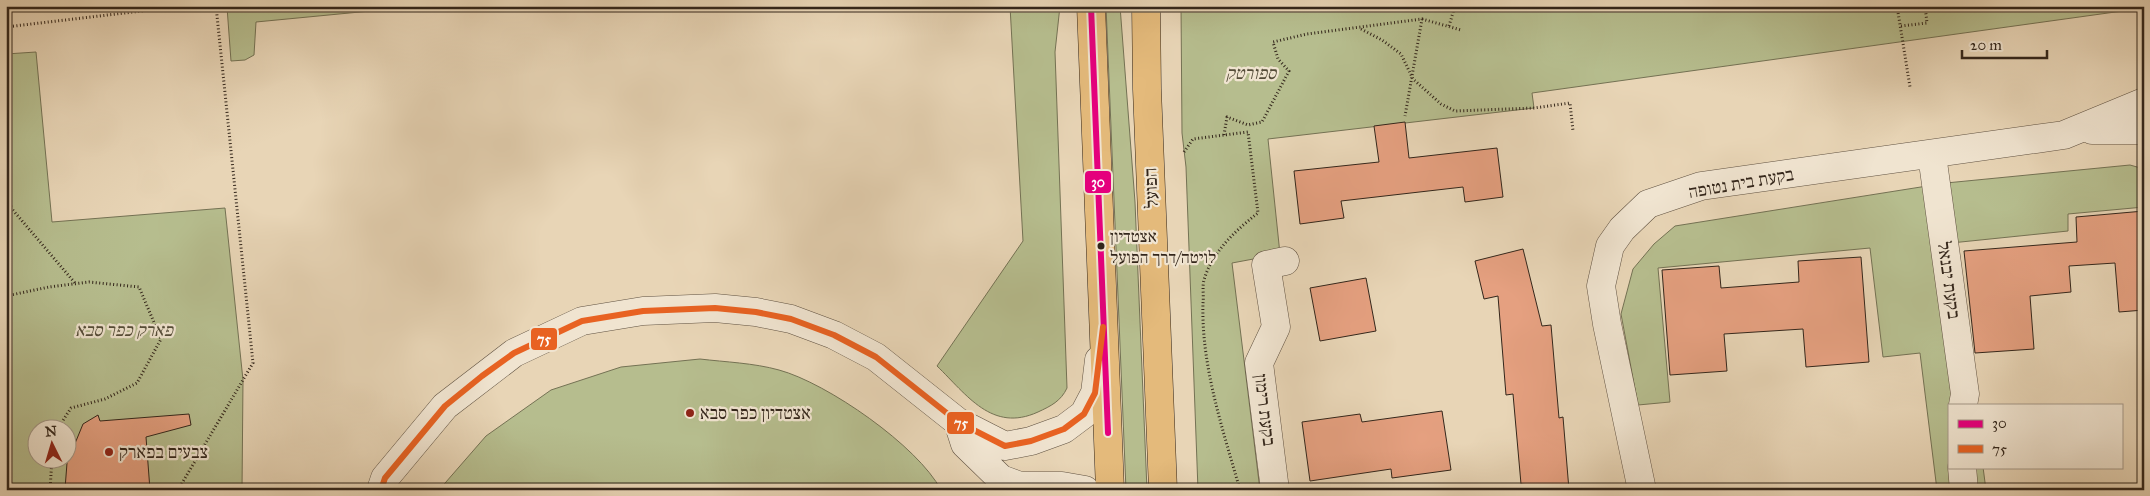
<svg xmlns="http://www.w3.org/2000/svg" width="2150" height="496" font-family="'IM FELL Great Primer','Frank Ruhl Libre',serif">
<rect width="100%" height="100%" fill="#e8d5b6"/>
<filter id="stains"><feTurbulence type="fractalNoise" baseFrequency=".004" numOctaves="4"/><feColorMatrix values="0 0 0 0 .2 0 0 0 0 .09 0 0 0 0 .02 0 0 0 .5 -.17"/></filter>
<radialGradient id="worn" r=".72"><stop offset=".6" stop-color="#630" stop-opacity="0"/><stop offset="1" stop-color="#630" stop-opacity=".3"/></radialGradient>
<!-- green -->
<path fill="#b6bd8e" stroke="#747254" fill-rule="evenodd" d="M 422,6 L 256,22 L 254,55 L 245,60 L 231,61 L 227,7 Z
M 1010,6 L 1060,6 L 1055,52 L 1067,388 C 1061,401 1051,406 1038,412 C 992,433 967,395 937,366 L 1023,241 Z
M 1106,6 L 1120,6 L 1135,202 L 1147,490 L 1126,490 Z
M 1181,6 L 2144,6 L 2144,8 L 1532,93 L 1534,108 L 1268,139 L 1280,254 L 1232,263 L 1260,490 L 1198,490 L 1186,167 L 1182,133 Z
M 36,52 L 52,222 L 225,208 L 243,380 L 242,490 L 6,490 L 6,54 ZM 38,428 L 68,428 L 68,458 L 38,458 Z
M 2130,165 L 2144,169 L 2144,207 L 2068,214 L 2068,231 L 1951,243 L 1974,405 L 1949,405 L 1949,467 L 1983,467 L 1986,490 L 1937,490 L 1920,353 L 1883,357 L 1870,248 L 1658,268 L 1670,402 L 1638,405 L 1621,314 L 1633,269 L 1654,244 L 1675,226 L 1946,183 Z
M 700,359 C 725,362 754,363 779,370 C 827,383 918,446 941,490 L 439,490 L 486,436 L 551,390 L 621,367 Z"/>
<!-- building -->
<path fill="#e5a080" stroke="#33261b" d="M 1405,122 L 1409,158 L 1497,148 L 1503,197 L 1465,202 L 1463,187 L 1341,201 L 1344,218 L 1300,224 L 1294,171 L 1379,162 L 1374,126 Z
M 2144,211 L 2144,310 L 2119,312 L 2115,263 L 2069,266 L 2071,292 L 2030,296 L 2034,349 L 1975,353 L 1964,251 L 2077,242 L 2076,217 Z
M 1523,249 L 1542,326 L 1551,325 L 1559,418 L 1563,417 L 1569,490 L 1521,484 L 1513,394 L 1506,395 L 1498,296 L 1484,299 L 1475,261 Z
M 1861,257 L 1869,362 L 1806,367 L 1803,329 L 1724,334 L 1727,371 L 1670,375 L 1662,270 L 1719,266 L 1721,288 L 1799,282 L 1798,261 Z
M 1366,278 L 1376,331 L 1320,341 L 1310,288 Z
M 1442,411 L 1451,470 L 1392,478 L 1391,469 L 1310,481 L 1302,422 L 1360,414 L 1362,422 Z
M 189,414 L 191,425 L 146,437 L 150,490 L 65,489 L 67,463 L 83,424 L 98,415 L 100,421 Z"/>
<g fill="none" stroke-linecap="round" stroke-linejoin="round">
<defs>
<path id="minor" d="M 2092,130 L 2144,130
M 1932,155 L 1965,394 L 1963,405
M 958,422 L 965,444 L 1001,479 L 1020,486 L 1062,486 L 1085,490
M 1962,467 L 1964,490
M 381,490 L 385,478 L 445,406 L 514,353 L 582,321 L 643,311 L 715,308 L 756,312 L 791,319 L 834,335 L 876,357 L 958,422 L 1005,446 L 1031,441 L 1064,429 L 1084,414 L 1095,393 L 1099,360
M 1275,490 L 1259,363 L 1276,327 L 1266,265 L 1285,261
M 1642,490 L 1607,324 L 1601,286 L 1610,246 L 1622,229 L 1648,204 L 1701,186 L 2064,135 L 2144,102"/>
<path id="major" d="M 1091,6 L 1110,490
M 1146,6 L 1147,89 L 1163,490"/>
</defs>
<!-- minor casing -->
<use href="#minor" stroke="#605242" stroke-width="29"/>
<!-- major casing -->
<use href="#major" stroke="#33261b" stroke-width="29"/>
<!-- path -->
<path stroke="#33261b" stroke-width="3" stroke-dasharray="1 2.5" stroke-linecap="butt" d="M 1897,6 L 1910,87
M 1422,19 L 1461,30
M 1449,26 L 1455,6
M 1901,26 L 1927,23 L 1925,6
M 6,27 L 184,6
M 1361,29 L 1382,40 L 1401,54 L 1413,79 L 1441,104 L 1455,111 L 1534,108 L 1570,103 L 1573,131
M 1224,135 L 1227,117 L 1248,125 L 1262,122 L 1289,71 L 1278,59 L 1273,42 L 1307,34 L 1422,19 L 1405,116
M 1184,152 L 1193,139 L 1248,132 L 1258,213 C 1236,230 1212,252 1204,280 C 1202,287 1204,296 1203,303 C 1201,366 1223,430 1240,490
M 6,164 L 11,207
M 6,202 L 75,283
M 6,296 L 49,287 L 89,282 L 139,287 L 161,339 L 137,383 L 105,399 L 71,408 L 58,428
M 50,490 L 52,458
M 178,490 L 253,363 L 216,6"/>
<!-- minor -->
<use href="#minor" stroke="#f0e4d0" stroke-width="28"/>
<!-- major -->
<use href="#major" stroke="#e4ba7b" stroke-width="28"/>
<defs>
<path id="bus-1" d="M 1091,6 L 1108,433"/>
<path id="bus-2" d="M 381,490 L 385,478 L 445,406 L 482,376 L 514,353 L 582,321 L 643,311 L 715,308 L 756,312 L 791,319 L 834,335 L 876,357 L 958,422 L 1005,446 L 1031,441 L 1064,429 L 1084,414 L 1095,393 L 1103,327"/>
</defs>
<!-- bus-1 casing -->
<use href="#bus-1" stroke="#f0e4d0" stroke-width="10"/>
<!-- bus-2 casing -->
<use href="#bus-2" stroke="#f0e4d0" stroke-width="10"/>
<!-- bus-1 -->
<use href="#bus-1" stroke="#e5007d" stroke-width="6"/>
<!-- bus-2 -->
<use href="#bus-2" stroke="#e86222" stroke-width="6"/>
</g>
<!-- markers -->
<circle fill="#33261b" stroke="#f0e4d0" stroke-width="2" cx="1101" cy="246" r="4.5"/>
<g fill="#8f2418" stroke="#f0e4d0" stroke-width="2">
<circle cx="690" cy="413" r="5"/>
<circle cx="109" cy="452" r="5"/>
</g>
<g text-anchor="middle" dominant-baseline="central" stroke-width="4.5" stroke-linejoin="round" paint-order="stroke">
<!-- bus labels -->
<g font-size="17" fill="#33261b" stroke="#f0e4d0" text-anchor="start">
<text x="1110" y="236">אצטדיון<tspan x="1110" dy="21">לויטה/דרך הפועל</tspan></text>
</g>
<!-- park labels -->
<g font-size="18" font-style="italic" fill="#544c38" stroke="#f0e4d0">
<text x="1251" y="73">ספורטק</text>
<text x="124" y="330">פארק כפר סבא</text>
</g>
<!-- street labels -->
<g font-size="18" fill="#33261b" stroke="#f0e4d0">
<text transform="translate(1741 183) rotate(-10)">בקעת בית נטופה</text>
<text transform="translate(1151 188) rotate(-92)">הפועל</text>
<text transform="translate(1949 280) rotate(82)">בקעת יבנאל</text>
<text transform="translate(1265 410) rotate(83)">בקעת רימון</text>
</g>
<!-- poi labels -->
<g font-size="18" fill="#33261b" stroke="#f0e4d0" text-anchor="start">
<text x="700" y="413">אצטדיון כפר סבא</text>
<text x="119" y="452">צבעים בפארק</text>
</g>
</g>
<g stroke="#f0e4d0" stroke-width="2">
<rect x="1084" y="170" width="28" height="24" rx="5" fill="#e5007d"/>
<rect x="530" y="327" width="28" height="24" rx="5" fill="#e86222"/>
<rect x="946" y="411" width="29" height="24" rx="5" fill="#e86222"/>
</g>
<g font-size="14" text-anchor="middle" font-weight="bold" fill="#fff">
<text x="1098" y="187">30</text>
<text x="544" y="344">75</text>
<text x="961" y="428">75</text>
</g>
<!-- margin -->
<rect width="2150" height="496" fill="none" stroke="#e8d5b6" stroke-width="25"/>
<rect x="8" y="8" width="2135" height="481" fill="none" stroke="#33261b" stroke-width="2.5"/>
<rect x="12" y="12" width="2125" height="471" fill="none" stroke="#33261b"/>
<!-- legend -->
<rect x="1948" y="404" width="175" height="65" fill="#f0e4d0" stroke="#a49888"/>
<rect x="1958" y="420" width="25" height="8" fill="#e5007d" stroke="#a49888"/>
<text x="1992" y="428" font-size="15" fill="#33261b">30</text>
<rect x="1958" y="445" width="25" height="8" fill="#e86222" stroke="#a49888"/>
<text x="1992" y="454" font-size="15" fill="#33261b">75</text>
<!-- north arrow -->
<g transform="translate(52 444) rotate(355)"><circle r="24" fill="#f0e4d0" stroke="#a49888"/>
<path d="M0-4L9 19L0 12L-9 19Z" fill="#8f2418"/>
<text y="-8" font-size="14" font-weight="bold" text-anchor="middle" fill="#33261b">N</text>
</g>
<!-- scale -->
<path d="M1962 50v8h85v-8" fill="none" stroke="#33261b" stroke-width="2.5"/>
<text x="1970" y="50" font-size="15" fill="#33261b" stroke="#f0e4d0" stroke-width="4" paint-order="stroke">20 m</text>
<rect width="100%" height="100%" filter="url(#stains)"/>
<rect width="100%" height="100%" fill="url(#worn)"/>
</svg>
